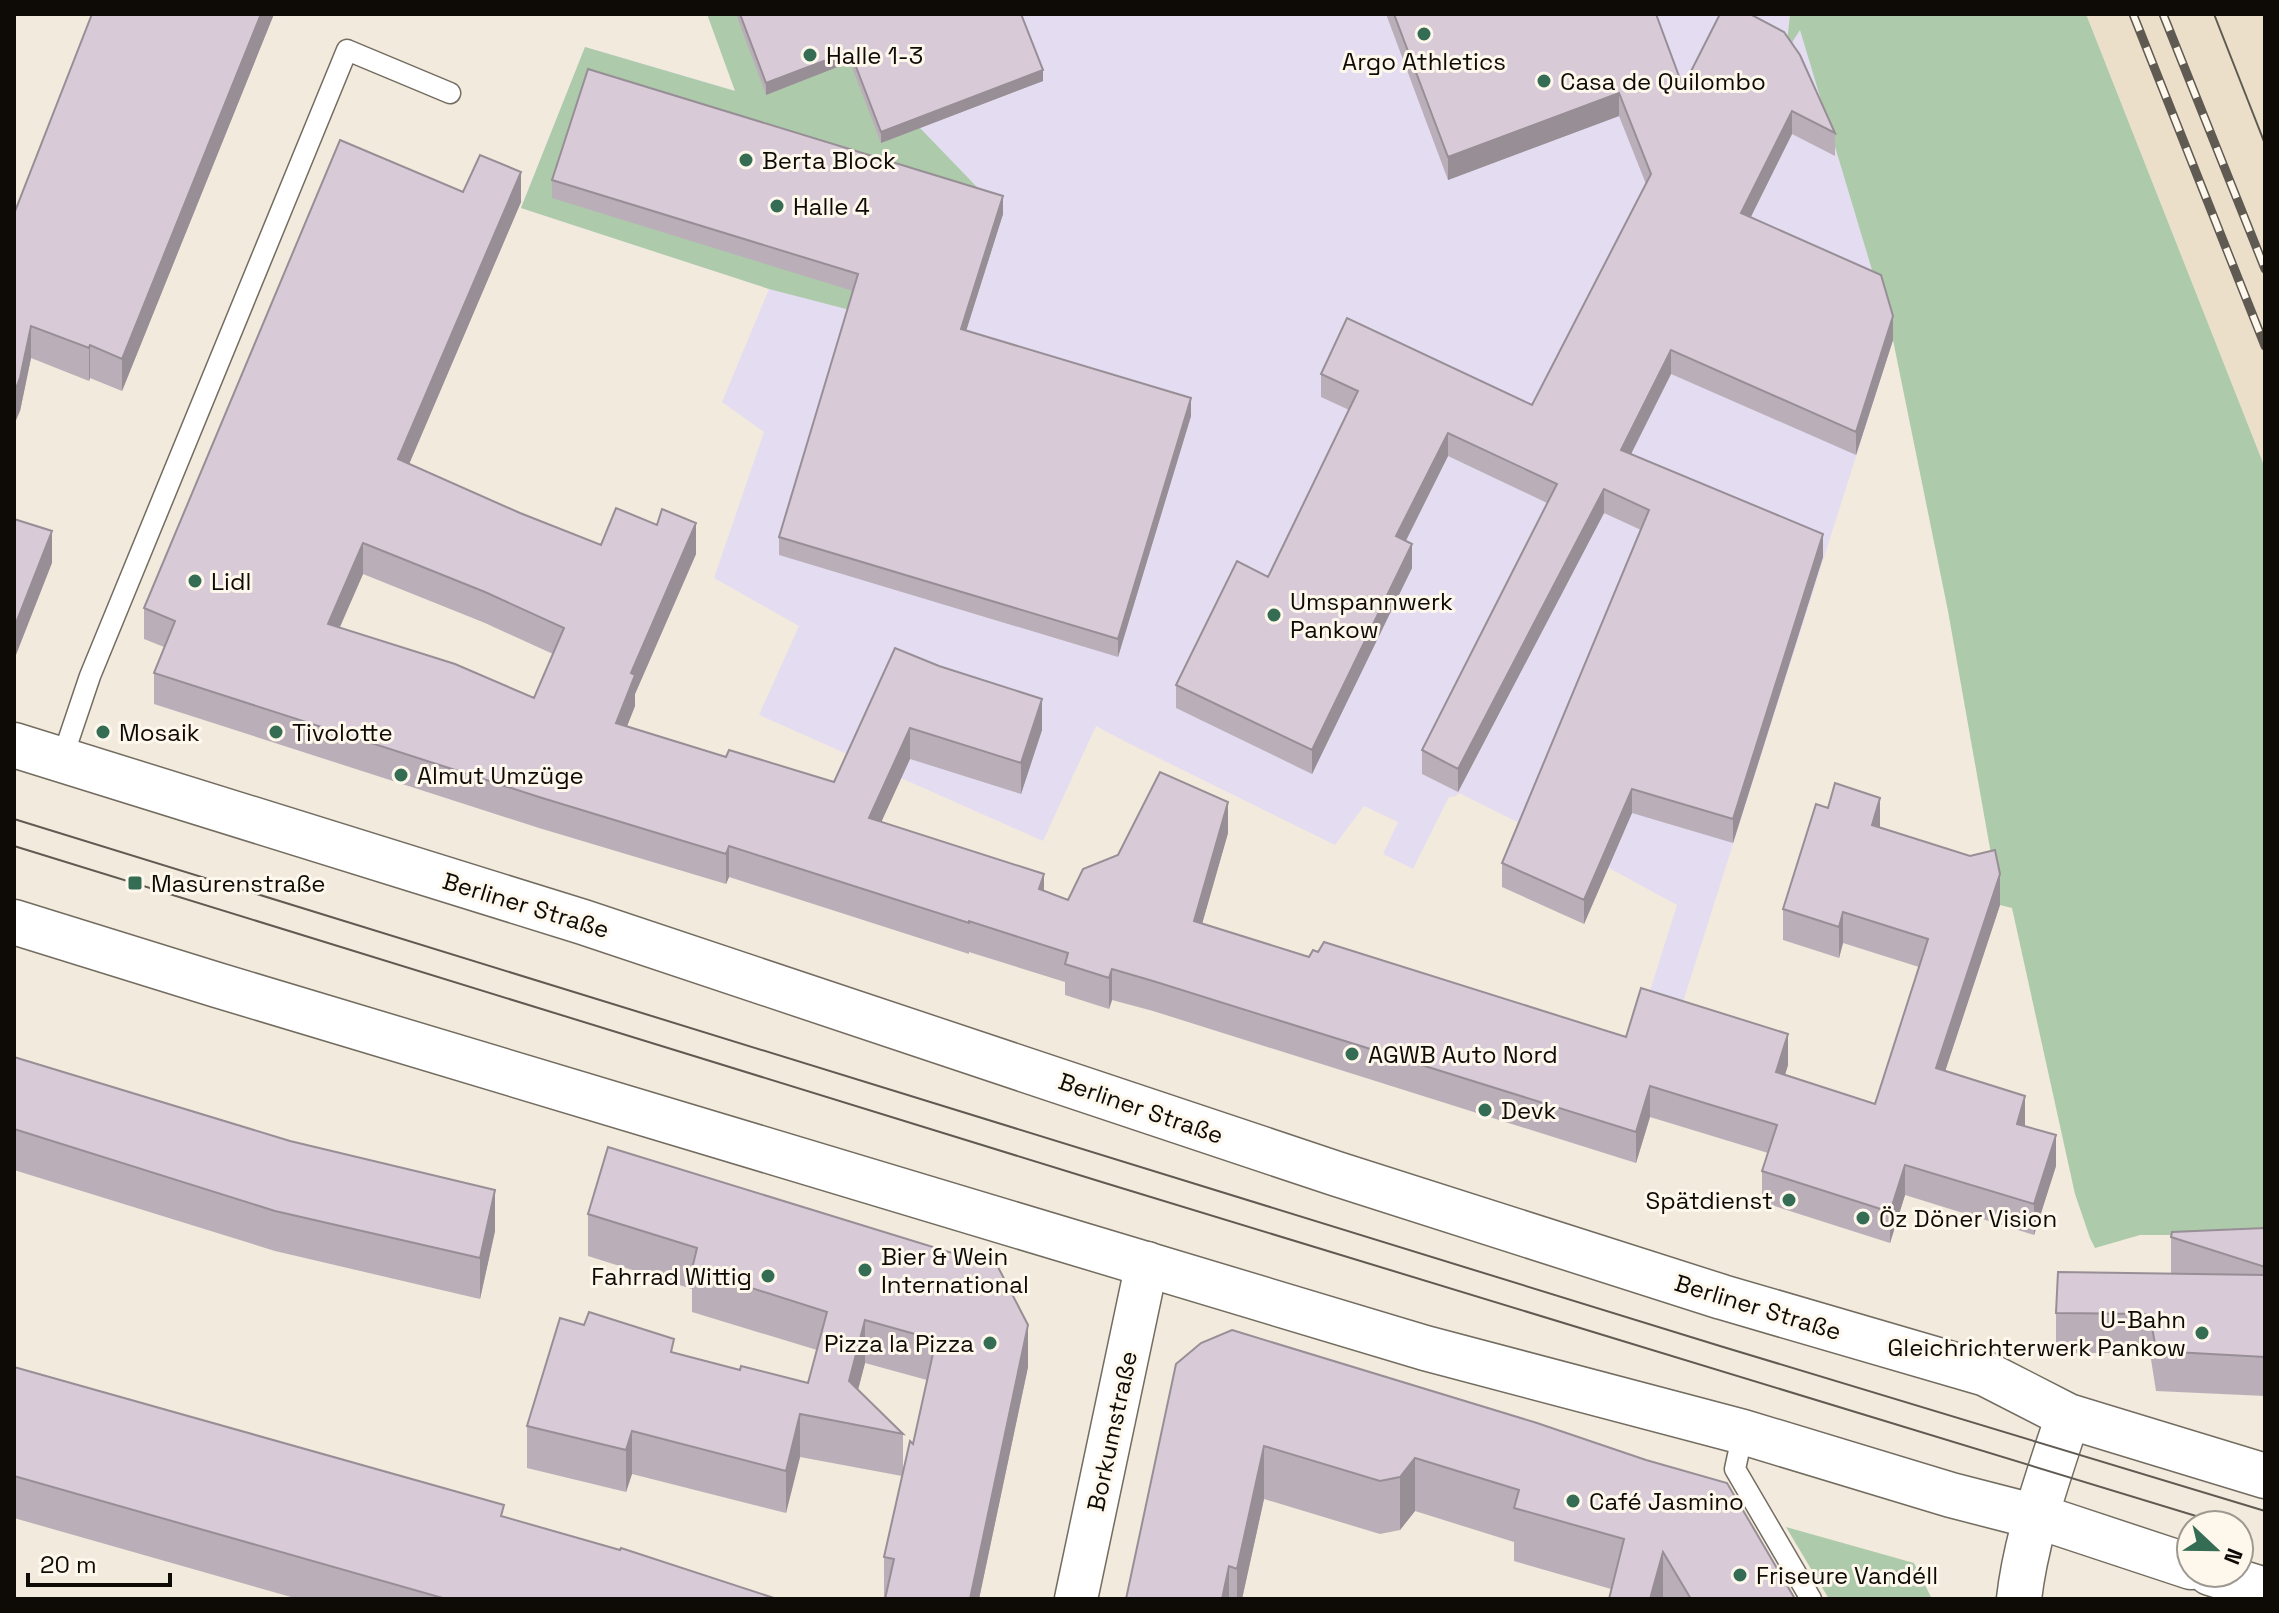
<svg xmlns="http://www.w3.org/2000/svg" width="2279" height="1613" font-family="'Space Grotesk',sans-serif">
<rect width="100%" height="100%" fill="#f2eadc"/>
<!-- industrial -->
<path fill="#e4ddf2" d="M 707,14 L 1790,14 L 1786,50 L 1800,29 L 1893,340 L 1675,1027 L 1642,1016 L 1677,905 L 1609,868 L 1459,793 L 1456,796 L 1449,797 L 1413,869 L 1383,854 L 1398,822 L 1364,806 L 1335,845 L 1128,743 L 1096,726 L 1043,841 L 759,715 L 799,626 L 714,578 L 764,432 L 722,402 L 769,289 L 521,208 L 585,47 L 736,91 Z"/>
<!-- built -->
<path fill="#ecdfca" d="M 2086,14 L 2265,14 L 2265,468 Z"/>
<!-- green -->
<path fill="#adcaab" d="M 707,14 L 876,14 L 920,128 L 1003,214 L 962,344 L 850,310 L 769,289 L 521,208 L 585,47 L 735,91 Z
M 1790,14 L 2086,14 L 2265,468 L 2265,1235 L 2140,1235 L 2095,1248 L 2090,1238 L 2075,1194 L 2012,908 L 2000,905 L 1948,611 L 1893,340 L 1800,30 L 1786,52 Z
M 1786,1527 L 1914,1563 L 1932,1599 L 1829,1599 Z"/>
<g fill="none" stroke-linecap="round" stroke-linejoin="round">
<defs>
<path id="lane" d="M 62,759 L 90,676 L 347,50 L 450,93
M 1743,1432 L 1735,1469 L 1811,1599"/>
<path id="street" d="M 1076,1599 L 1147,1263"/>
<path id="secondary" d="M 14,745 L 583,922 L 1337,1174 L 1722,1297 L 1986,1374 L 2068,1416 L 2265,1476
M 14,922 L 217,985 L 1425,1348 L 1743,1432 L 1951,1495 L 2052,1521 L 2191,1567
M 2210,1573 L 2265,1590
M 2019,1599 C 2026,1537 2049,1475 2068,1416"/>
</defs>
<!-- lane casing -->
<use href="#lane" stroke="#736c60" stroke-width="23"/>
<!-- street casing -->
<use href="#street" stroke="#736c60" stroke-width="45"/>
<!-- secondary casing -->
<use href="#secondary" stroke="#736c60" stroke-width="47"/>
<!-- lane -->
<use href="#lane" stroke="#fff" stroke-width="20"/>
<!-- street -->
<use href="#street" stroke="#fff" stroke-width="42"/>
<!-- secondary -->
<use href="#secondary" stroke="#fff" stroke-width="44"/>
<!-- tram -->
<path stroke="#5f5a52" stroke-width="2" d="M 2214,14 L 2265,144
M 14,819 L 1720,1346 L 2265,1511
M 14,846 L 1105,1183 L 2219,1523"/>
<defs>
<path id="rail" d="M 2133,14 L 2265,346
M 2163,14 L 2265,269"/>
</defs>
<!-- rail casing -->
<use href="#rail" stroke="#5f5a52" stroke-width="9"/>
<!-- rail -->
<use href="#rail" stroke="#fef7ec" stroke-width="6" stroke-dasharray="18" stroke-linecap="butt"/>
</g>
<!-- wall -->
<path fill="#baafb9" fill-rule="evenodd" d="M 92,14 L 274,14 L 122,391 L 90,378 L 89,381 L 31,358 L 20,411 L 14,214 Z
M 736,14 L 1021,14 L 1043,81 L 881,143 L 850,62 L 766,95 Z
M 1386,14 L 1656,14 L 1683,87 L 1720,14 L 1835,133 L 1835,156 L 1792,134 L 1750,217 L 1893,340 L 1856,455 L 1671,374 L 1631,454 L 1823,557 L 1733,843 L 1632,813 L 1584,924 L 1502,887 L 1502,863 L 1641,530 L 1604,513 L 1458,792 L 1422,774 L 1422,750 L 1547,503 L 1448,456 L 1406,541 L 1412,568 L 1312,774 L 1176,708 L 1176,685 L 1268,577 L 1349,410 L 1321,397 L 1321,374 L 1532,405 L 1646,184 L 1619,116 L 1448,180 Z
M 552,180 L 1003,214 L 966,330 L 1191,416 L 1118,657 L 779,555 L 779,537 L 853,291 L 552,198 Z
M 463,192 L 521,202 L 409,464 L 520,513 L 601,545 L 696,554 L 635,694 L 635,706 L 627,726 L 726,757 L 834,782 L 895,648 L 1042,730 L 1021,794 L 910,759 L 881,822 L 1068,900 L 1228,833 L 1202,924 L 1309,957 L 1318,952 L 1626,1037 L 1788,1065 L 1785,1075 L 1875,1104 L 1919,967 L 1843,943 L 1839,958 L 1783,940 L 1783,909 L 1880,827 L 2000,905 L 1945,1071 L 2025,1126 L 2056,1166 L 2034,1235 L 1905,1195 L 1890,1243 L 1762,1202 L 1762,1171 L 1768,1153 L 1650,1117 L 1636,1163 L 1153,1011 L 1112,1000 L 1109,1009 L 1065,995 L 1065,982 L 969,952 L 969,954 L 729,877 L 726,884 L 539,828 L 154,704 L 154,673 L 164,647 L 144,639 L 144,608 ZM 363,574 L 485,623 L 553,654 L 534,698 L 340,627 Z
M 14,1057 L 495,1231 L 480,1299 L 275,1251 L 14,1170 Z
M 608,1147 L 1028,1367 L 979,1599 L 884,1599 L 884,1557 L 902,1476 L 800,1457 L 786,1513 L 632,1474 L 626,1492 L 527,1468 L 527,1426 L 674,1353 L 740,1370 L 808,1383 L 817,1350 L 692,1312 L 692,1289 L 588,1256 L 588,1214 ZM 865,1363 L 927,1380 L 913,1444 L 903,1470 L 903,1434 L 858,1390 Z
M 2265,1228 L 2265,1396 L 2156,1391 L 2150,1353 L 2056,1353 L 2056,1313 L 2171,1274 L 2171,1237 Z
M 1201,1343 L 1795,1599 L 1609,1599 L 1611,1589 L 1514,1561 L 1514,1542 L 1415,1511 L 1400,1530 L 1380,1534 L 1264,1499 L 1242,1599 L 1126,1599 Z
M 14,1367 L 504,1517 L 777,1599 L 298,1599 L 14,1518 Z"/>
<!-- shaded-wall -->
<path fill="#978e96" d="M 261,14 L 274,14 L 122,391 L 122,359 Z
M 850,51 L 850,62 L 766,95 L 766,83 Z
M 1043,70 L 1043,81 L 881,143 L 881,132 Z
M 1619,93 L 1619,116 L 1448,180 L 1448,157 Z
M 1792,111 L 1792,134 L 1741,237 L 1741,213 Z
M 521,172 L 521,202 L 398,490 L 398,459 Z
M 1003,196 L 1003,214 L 961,347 L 961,329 Z
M 1893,316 L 1893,340 L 1856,455 L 1856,432 Z
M 31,326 L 31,358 L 20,411 L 14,425 L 14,393 Z
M 90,345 L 90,378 L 89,381 L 89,348 Z
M 1671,350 L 1671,374 L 1621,474 L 1621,450 Z
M 1191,398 L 1191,416 L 1118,657 L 1118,639 Z
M 1448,433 L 1448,456 L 1396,560 L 1396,536 Z
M 1604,489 L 1604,513 L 1458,792 L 1458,769 Z
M 696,523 L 696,554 L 635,694 L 635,706 L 616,754 L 616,723 L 631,673 Z
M 52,531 L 52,563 L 14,660 L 14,628 Z
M 1823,534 L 1823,557 L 1733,843 L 1733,819 Z
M 363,543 L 363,574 L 328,654 L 328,624 Z
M 1412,544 L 1412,568 L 1312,774 L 1312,750 Z
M 1042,699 L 1042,730 L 1021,794 L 1021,763 Z
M 910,728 L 910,759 L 869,849 L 869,818 Z
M 1632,789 L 1632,813 L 1584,924 L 1584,900 Z
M 1880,798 L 1880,828 L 1872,825 Z
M 1228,802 L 1228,833 L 1194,952 L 1194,921 Z
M 729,846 L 729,877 L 726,884 L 726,854 Z
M 1044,874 L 1044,905 L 1039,889 Z
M 2000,874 L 2000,905 L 1936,1099 L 1936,1068 Z
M 1843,912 L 1843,943 L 1839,958 L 1839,927 Z
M 1112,969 L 1112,1000 L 1109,1009 L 1109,978 Z
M 1788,1034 L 1788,1065 L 1776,1103 L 1776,1072 Z
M 1650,1086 L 1650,1117 L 1636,1163 L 1636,1132 Z
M 2025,1096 L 2025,1127 L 2017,1124 Z
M 2056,1135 L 2056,1166 L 2034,1235 L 2034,1204 Z
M 1905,1165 L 1905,1195 L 1890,1243 L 1890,1212 Z
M 495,1190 L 495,1231 L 480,1299 L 480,1258 Z
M 865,1320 L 865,1363 L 849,1424 L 849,1381 Z
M 1028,1325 L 1028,1367 L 979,1599 L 970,1599 Z
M 800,1414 L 800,1457 L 786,1513 L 786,1471 Z
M 632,1431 L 632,1474 L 626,1492 L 626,1450 Z
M 1264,1446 L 1264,1499 L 1242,1599 L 1237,1599 L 1237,1569 Z
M 1415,1458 L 1415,1511 L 1400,1530 L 1400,1477 Z
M 1663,1552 L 1663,1599 L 1650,1599 Z
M 1229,1566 L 1229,1599 L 1222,1599 Z"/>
<!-- building -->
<path fill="#d8cbd7" stroke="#978e96" stroke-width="2" fill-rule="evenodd" d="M 92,14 L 261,14 L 122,359 L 90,345 L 89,348 L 31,326 L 20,378 L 14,393 L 14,214 Z
M 740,14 L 1021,14 L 1043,70 L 881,132 L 850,51 L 766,83 Z
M 1394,14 L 1656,14 L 1683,87 L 1720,14 L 1750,14 L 1784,32 L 1800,55 L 1835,133 L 1792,111 L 1741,213 L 1881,275 L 1893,316 L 1856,432 L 1671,350 L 1621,450 L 1823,534 L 1733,819 L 1632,789 L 1584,900 L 1502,863 L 1649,510 L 1604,489 L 1458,769 L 1422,750 L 1557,484 L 1448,433 L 1396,536 L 1412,544 L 1312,750 L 1176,685 L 1237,561 L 1268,577 L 1358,391 L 1321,374 L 1347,318 L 1532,405 L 1651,174 L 1619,93 L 1448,157 Z
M 588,69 L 1003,196 L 961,329 L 1191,398 L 1118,639 L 779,537 L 858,274 L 552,180 Z
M 340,140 L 463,192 L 480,155 L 521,172 L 398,459 L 520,513 L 601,545 L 616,508 L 657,525 L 662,509 L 696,523 L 631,673 L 635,675 L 616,723 L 726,757 L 729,750 L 834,782 L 895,648 L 939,666 L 1042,699 L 1021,763 L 910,728 L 869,818 L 1044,874 L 1039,889 L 1068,900 L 1083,869 L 1118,855 L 1160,772 L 1228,802 L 1194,921 L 1309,957 L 1313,950 L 1318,952 L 1324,942 L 1626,1037 L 1641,988 L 1788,1034 L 1776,1072 L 1875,1104 L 1928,939 L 1843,912 L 1839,927 L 1783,909 L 1816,804 L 1828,808 L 1835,783 L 1880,798 L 1872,825 L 1970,856 L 1995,850 L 2000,874 L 1936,1068 L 2025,1096 L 2017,1124 L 2056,1135 L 2034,1204 L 1905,1165 L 1890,1212 L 1762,1171 L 1777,1125 L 1708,1104 L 1650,1086 L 1636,1132 L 1153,981 L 1112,969 L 1109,978 L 1065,964 L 1068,953 L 969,921 L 969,923 L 729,846 L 726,854 L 539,797 L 154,673 L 175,621 L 144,608 ZM 363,543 L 485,592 L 564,628 L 534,698 L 455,664 L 328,624 Z
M 14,519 L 52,531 L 14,628 Z
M 14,1057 L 290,1141 L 495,1190 L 480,1258 L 275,1211 L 14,1129 Z
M 608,1147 L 998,1267 L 1028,1325 L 970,1599 L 885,1599 L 894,1559 L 884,1557 L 910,1441 L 913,1444 L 936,1340 L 865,1320 L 849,1381 L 903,1434 L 800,1414 L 786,1471 L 632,1431 L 626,1450 L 527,1426 L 560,1318 L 584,1325 L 589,1312 L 674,1339 L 671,1352 L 740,1370 L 741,1366 L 808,1383 L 827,1312 L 692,1269 L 697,1248 L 588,1214 Z
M 2265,1228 L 2265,1267 L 2171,1237 L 2172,1232 Z
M 2058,1272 L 2265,1275 L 2265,1357 L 2156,1351 L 2150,1314 L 2056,1313 Z
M 1232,1330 L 1537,1423 L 1646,1460 L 1727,1483 L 1795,1599 L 1691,1599 L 1663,1552 L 1650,1599 L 1609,1599 L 1624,1539 L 1514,1508 L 1519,1490 L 1415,1458 L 1400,1477 L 1380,1481 L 1264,1446 L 1237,1569 L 1229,1566 L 1222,1599 L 1126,1599 L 1176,1364 L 1201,1343 Z
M 14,1367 L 504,1505 L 501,1516 L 620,1550 L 621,1548 L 777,1599 L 446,1599 L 14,1476 Z"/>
<!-- markers -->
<g fill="#356c54" stroke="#fef7ec" stroke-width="3">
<circle cx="1424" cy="34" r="8"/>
<circle cx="810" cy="55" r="8"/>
<circle cx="1544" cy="81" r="8"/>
<circle cx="746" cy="160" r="8"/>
<circle cx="777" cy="206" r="8"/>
<circle cx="195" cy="581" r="8"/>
<circle cx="1274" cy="615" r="8"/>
<circle cx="103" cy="732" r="8"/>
<circle cx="276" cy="732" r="8"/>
<circle cx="401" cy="775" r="8"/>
<rect x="127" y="875" width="16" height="16" rx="4"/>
<circle cx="1352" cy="1054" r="8"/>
<circle cx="1485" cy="1110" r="8"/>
<circle cx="1789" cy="1200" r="8"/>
<circle cx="1863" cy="1218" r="8"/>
<circle cx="865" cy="1270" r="8"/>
<circle cx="768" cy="1276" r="8"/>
<circle cx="2202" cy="1333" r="8"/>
<circle cx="990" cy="1343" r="8"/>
<circle cx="1573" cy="1501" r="8"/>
<circle cx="1740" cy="1575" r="8"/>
</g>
<g text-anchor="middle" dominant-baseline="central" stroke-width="6" stroke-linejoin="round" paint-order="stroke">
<!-- poi labels -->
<g font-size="24" fill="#0e0b07" stroke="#fef7ec" text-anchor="start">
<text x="826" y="55">Halle 1-3</text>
<text x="1424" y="61" text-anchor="middle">Argo Athletics</text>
<text x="1560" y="81">Casa de Quilombo</text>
<text x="762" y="160">Berta Block</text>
<text x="793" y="206">Halle 4</text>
<text x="211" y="581">Lidl</text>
<text x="1290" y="601">Umspannwerk<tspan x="1290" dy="28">Pankow</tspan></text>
<text x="119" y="732">Mosaik</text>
<text x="292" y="732">Tivolotte</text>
<text x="417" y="775">Almut Umzüge</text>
<text x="151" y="883">Masurenstraße</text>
<text x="1368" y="1054">AGWB Auto Nord</text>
<text x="1501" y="1110">Devk</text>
<text x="1773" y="1200" text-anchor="end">Spätdienst</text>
<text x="1879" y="1218">Öz Döner Vision</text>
<text x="881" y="1256">Bier &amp; Wein<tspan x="881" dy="28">International</tspan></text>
<text x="752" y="1276" text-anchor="end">Fahrrad Wittig</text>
<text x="2186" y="1319" text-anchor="end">U-Bahn<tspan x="2186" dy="28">Gleichrichterwerk Pankow</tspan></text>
<text x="974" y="1343" text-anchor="end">Pizza la Pizza</text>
<text x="1589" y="1501">Café Jasmino</text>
<text x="1756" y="1575">Friseure Vandéll</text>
</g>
<!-- street labels -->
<g font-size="24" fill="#0e0b07" stroke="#fef7ec">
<text transform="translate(526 905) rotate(17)">Berliner Straße</text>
<text transform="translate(1141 1108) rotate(19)">Berliner Straße</text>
<text transform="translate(1758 1307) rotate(17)">Berliner Straße</text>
<text transform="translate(1112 1431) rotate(-78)">Borkumstraße</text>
</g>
</g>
<!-- border -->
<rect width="2279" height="1613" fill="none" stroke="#0e0b07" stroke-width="32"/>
<!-- north arrow -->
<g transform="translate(2215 1549) rotate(112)"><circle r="38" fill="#fef7ec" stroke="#9e9990" stroke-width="2"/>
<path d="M0-6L14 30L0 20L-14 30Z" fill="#356c54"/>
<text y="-12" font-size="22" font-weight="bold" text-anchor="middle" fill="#0e0b07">N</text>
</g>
<!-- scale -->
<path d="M28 1573v12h142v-12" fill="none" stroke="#0e0b07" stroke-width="4"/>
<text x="40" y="1573" font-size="24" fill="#0e0b07" stroke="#fef7ec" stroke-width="6" paint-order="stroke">20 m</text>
</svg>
